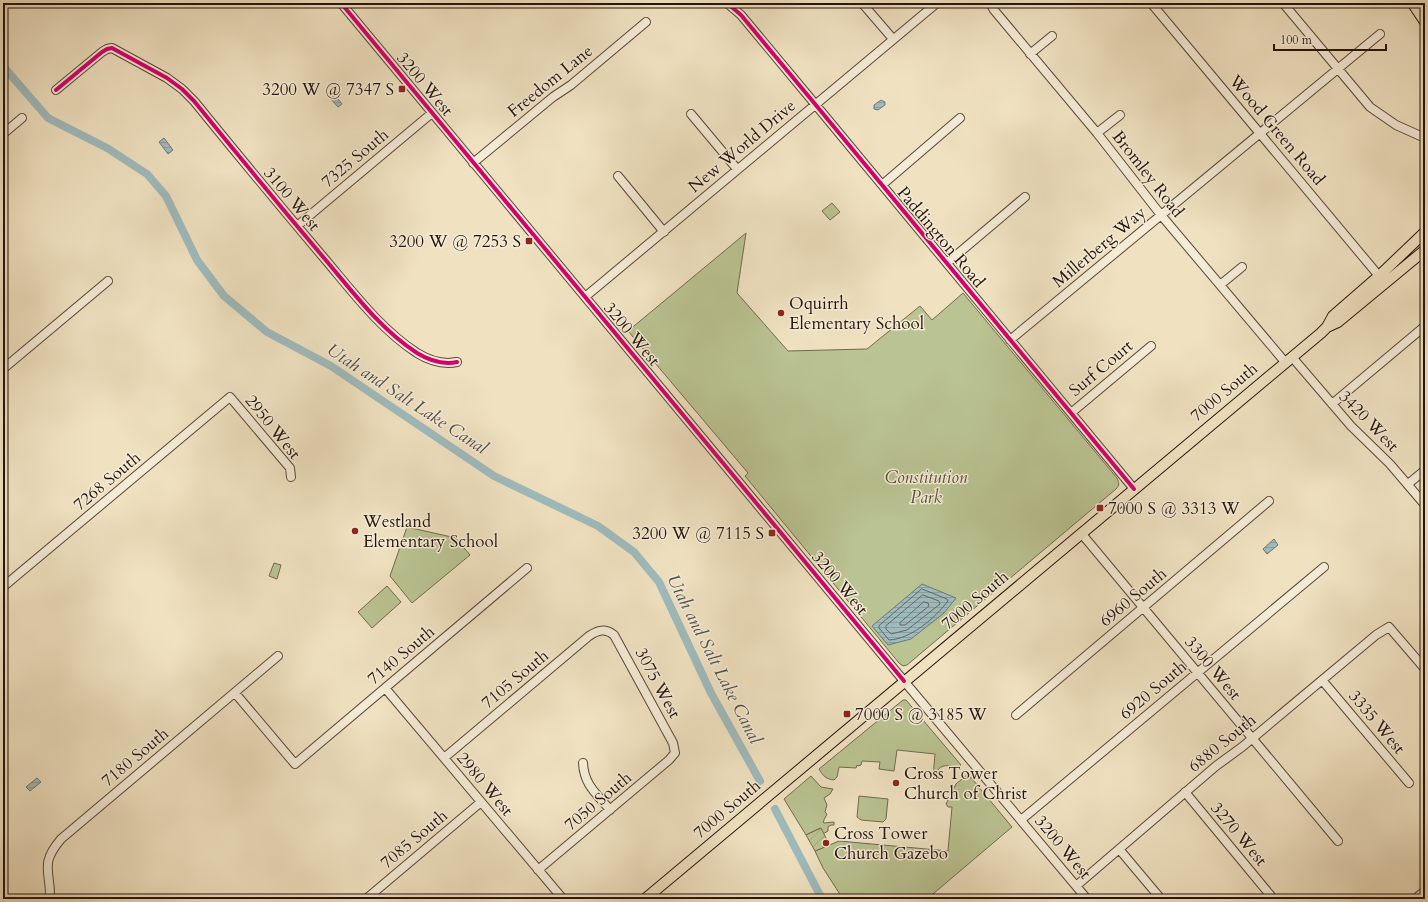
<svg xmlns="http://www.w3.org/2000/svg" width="1428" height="902" font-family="Cardo,serif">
<defs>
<pattern id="garden-furrows" width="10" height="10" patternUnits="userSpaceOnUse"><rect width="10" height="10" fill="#bac392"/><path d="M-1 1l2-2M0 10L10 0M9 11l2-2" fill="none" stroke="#a0a77d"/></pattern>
<pattern id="water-rules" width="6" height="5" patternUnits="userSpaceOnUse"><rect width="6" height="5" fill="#9fbbbd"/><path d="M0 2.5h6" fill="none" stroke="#89a0a1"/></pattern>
</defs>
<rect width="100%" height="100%" fill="#f0e2c1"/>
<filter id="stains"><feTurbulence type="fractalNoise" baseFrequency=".005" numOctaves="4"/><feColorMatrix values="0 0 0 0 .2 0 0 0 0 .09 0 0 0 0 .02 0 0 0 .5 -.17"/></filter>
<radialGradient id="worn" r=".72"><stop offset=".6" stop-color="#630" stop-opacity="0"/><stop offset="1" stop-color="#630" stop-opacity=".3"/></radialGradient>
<!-- green -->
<path fill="#bac392" stroke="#706b4e" d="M 832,203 L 840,212 L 830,220 L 822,211 Z
M 746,233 L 737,293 L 788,351 L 867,349 L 920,306 L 932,320 L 963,293 L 1117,478 C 1119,483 1120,485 1116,489 L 907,665 L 903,666 L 899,663 L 745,476 L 748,473 L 628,331 Z
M 407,527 L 456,538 L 470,555 L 412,603 L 390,576 Z
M 274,563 L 281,565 L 277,579 L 269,576 Z
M 387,586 L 401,602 L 372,628 L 358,612 Z
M 903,700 L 906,700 L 961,765 L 958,768 C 944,764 940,764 933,778 L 935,754 L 897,750 L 894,771 L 879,769 L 880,762 L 862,761 L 861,765 L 858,766 L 857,765 L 856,768 L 839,767 L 837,777 L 834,780 C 826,779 823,776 819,769 Z
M 968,774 L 1012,827 L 927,899 L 843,899 L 823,868 L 815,851 L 839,841 L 948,851 L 952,807 L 948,807 L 946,804 L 956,784 Z
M 811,776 L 821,787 L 833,789 L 830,794 L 824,798 L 827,805 L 825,812 L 827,814 L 823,822 L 824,823 L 834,822 L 834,825 L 831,825 L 828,827 L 828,831 L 823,834 L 820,828 L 806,835 L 784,799 Z
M 859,796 L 888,799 L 886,819 L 883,822 L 861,820 L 857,817 Z"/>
<!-- garden -->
<path fill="url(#garden-furrows)" stroke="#706b4e" d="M 821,828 L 827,840 L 822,842 L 825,847 L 815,851 L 806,835 Z"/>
<!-- water -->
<path fill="url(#water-rules)" stroke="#6e7875" d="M 335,95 L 342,104 L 338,107 L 330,98 Z
M 881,100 L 885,102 L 885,105 L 878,110 L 874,109 L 874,105 Z
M 164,138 L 173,150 L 168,154 L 159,142 Z
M 1274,539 L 1278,545 L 1267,554 L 1263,549 Z
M 922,584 L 956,598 L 944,613 L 911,639 L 888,645 L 872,626 Z
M 37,778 L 41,782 L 30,791 L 26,787 Z"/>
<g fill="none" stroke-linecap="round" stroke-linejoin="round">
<!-- shore -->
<path stroke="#626764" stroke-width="1" d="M 922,589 L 947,599 L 948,601 C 935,618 911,639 889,640 L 879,628 L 879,626 Z
M 923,595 L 939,601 L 940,604 L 907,630 L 891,634 L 886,629 L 886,626 Z
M 924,602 L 928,603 L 929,606 L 905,625 L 900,625 L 900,623 Z"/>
<!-- canal -->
<path stroke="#9fbbbd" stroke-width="8" d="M 3,66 L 48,118 L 107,148 L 147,174 L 166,196 L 197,260 L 224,296 L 267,332 L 331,366 L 494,476 L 598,526 L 634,552 L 659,582 L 711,693 L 760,781
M 775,809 L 822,899"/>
<defs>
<path id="minor" d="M 341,3 L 904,681 L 1087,899
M 727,3 L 741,15 L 810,98 L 1134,489
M 862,3 L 893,39
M 990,3 L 994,10 L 1097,133 L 1161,215 L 1285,362
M 1151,3 L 1379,276
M 1283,3 L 1370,107 L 1396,125 L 1425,138
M 1030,54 L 1052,36
M 56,90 L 102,52 L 107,49 L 112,48 L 167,78 L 182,89 L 194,101 C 237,154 280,206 324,258 C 352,291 380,329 417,353 C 430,361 442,365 457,362
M 691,114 L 737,169
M 1097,133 L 1120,115
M 3,134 L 22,118
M 473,163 L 553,97 L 571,85 L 646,22
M 618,176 L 664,232
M 882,185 L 960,118
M 297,226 L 432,113
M 947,263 L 1025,197
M 1220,285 L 1242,267
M 585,297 L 937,3
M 1010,340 L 1380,34
M 1292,357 L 1351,426 L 1390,464 L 1425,505
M 3,369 L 108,281
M 1332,404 L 1425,326
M 1071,413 L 1151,346
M 1408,484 L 1425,470
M 1081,533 L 1338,841
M 3,587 L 230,397 L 290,468 L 291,477
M 1322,680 L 1409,783
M 385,688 L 563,899
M 235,693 L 295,764 L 527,568
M 1016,715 L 1269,501
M 444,758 L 589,636 C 598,630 605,628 614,635 L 673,743 L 675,753 L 669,760 L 538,870
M 583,763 C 584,785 597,794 610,810
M 1185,792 L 1271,896
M 1021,820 L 1324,567
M 1119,849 L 1161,899
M 1076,886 L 1216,766 L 1242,747 L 1376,635 L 1389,627 L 1425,669
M 50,899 C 51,871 39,865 61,839 L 278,656
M 366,899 L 481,802
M 1415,899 L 1425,891"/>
<path id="major" d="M 1327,327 L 1338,322 L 1425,250
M 645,899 L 1321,333 L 1327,327 L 1333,316 L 1379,276 L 1425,232"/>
<path id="highway" d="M 1413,3 L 1425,21"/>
</defs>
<!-- minor casing -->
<use href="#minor" stroke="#584738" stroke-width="10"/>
<!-- major casing -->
<use href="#major" stroke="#25130a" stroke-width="12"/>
<!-- highway casing -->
<use href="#highway" stroke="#25130a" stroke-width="13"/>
<!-- minor -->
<use href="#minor" stroke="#f5ecd7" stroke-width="8"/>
<!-- major -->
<use href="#major" stroke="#f0e2c1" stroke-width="10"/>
<!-- highway -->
<use href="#highway" stroke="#f0e2c1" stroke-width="11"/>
<defs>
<path id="cycleway" d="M 341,3 L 904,681
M 727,3 L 741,15 L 810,98 L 1134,489
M 56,90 L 102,52 L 107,49 L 112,48 L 167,78 L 182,89 L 194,101 C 237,154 280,206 324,258 C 352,291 380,329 417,353 C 430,361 442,365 457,362"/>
</defs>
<!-- cycleway casing -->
<use href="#cycleway" stroke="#f5ecd7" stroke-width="6"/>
<!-- cycleway -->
<use href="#cycleway" stroke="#d6006c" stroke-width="4"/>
</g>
<!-- markers -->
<g fill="#8f2418" stroke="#f5ecd7" stroke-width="1.5">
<rect x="398" y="85" width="8" height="8" rx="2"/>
<rect x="525" y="237" width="8" height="8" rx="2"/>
<circle cx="781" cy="313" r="4"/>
<rect x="1096" y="504" width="8" height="8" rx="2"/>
<circle cx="355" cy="531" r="4"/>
<rect x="768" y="529" width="8" height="8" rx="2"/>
<rect x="843" y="710" width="8" height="8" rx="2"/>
<circle cx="896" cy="783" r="4"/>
<circle cx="826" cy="843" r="4"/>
</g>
<g text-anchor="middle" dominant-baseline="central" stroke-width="3" stroke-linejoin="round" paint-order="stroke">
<!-- street labels -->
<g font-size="17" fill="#25130a" stroke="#f5ecd7">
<text transform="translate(550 81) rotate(-39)">Freedom Lane</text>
<text transform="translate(425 84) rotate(50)">3200 West</text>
<text transform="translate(1277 130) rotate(50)">Wood Green Road</text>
<text transform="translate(742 146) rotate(-40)">New World Drive</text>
<text transform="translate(355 158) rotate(-40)">7325 South</text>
<text transform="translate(1148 174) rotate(52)">Bromley Road</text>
<text transform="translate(292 199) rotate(50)">3100 West</text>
<text transform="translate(941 237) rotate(50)">Paddington Road</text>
<text transform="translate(1099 247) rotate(-40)">Millerberg Way</text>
<text transform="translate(632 334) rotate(50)">3200 West</text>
<text transform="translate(1101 368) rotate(-40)">Surf Court</text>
<text transform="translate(1224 392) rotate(-40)">7000 South</text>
<text transform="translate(1369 421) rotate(46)">3420 West</text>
<text transform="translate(273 427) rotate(51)">2950 West</text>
<text transform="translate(107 481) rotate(-40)">7268 South</text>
<text transform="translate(840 583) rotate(50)">3200 West</text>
<text transform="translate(1133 597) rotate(-40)">6960 South</text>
<text transform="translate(975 600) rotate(-40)">7000 South</text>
<text transform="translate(401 655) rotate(-40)">7140 South</text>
<text transform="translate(1213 668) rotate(50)">3300 West</text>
<text transform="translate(515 679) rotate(-40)">7105 South</text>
<text transform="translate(658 683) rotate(62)">3075 West</text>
<text transform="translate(1153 690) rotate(-40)">6920 South</text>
<text transform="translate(1377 722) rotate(50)">3335 West</text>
<text transform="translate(1222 743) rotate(-39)">6880 South</text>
<text transform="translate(135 757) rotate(-40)">7180 South</text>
<text transform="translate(485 784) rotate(50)">2980 West</text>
<text transform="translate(598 801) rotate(-40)">7050 South</text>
<text transform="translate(727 809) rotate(-40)">7000 South</text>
<text transform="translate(1239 834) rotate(50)">3270 West</text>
<text transform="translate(414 839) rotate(-40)">7085 South</text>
<text transform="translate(1063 847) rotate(50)">3200 West</text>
</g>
<!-- poi labels -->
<g font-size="17" fill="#25130a" stroke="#f5ecd7" text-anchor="start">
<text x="394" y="89" text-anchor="end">3200 W @ 7347 S</text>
<text x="521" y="241" text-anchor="end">3200 W @ 7253 S</text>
<text x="789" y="303">Oquirrh<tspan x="789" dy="20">Elementary School</tspan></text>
<text x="1108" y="508">7000 S @ 3313 W</text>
<text x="363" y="521">Westland<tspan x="363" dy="20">Elementary School</tspan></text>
<text x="764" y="533" text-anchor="end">3200 W @ 7115 S</text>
<text x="855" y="714">7000 S @ 3185 W</text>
<text x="904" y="773">Cross Tower<tspan x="904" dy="20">Church of Christ</tspan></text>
<text x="834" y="833">Cross Tower<tspan x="834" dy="20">Church Gazebo</tspan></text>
</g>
<!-- park labels -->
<g font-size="17" font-style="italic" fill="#59513a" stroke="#f5ecd7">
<text x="926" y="477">Constitution<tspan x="926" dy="20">Park</tspan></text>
</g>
<!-- water labels -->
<g font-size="18" font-style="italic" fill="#504e49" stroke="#f5ecd7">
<text transform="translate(407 399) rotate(33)">Utah and Salt Lake Canal</text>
<text transform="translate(714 659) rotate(63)">Utah and Salt Lake Canal</text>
</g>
</g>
<!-- margin -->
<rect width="1428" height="902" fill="none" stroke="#f0e2c1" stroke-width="16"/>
<rect x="4" y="4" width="1420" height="894" fill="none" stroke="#25130a" stroke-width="2"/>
<rect x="8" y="8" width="1412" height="886" fill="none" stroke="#25130a"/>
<!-- scale -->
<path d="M1274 44v6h112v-6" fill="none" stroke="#25130a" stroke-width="2"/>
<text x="1280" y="44" font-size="12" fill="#25130a" stroke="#f5ecd7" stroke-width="3" paint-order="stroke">100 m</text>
<rect width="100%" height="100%" filter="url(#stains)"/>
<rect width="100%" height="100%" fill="url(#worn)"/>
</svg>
